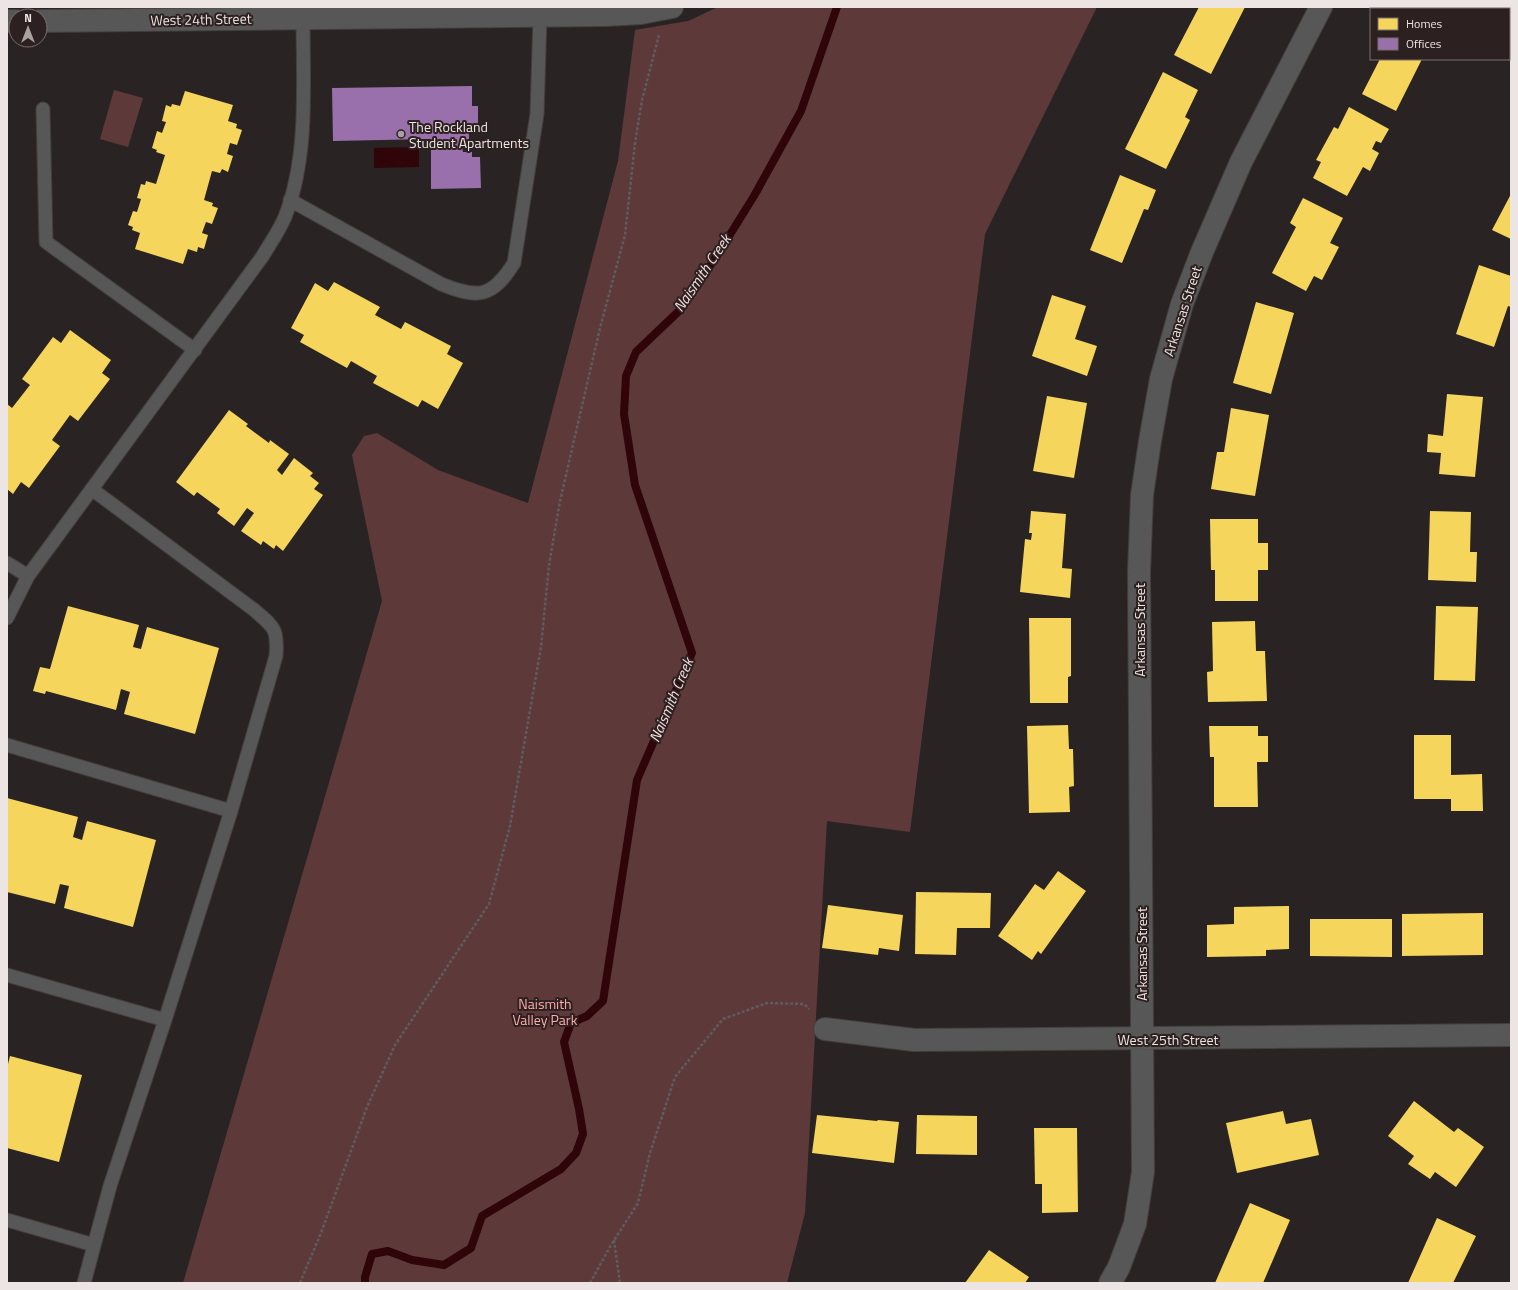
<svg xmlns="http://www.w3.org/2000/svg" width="1518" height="1290" font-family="'Titillium Web',sans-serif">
<rect width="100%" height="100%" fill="#2a2323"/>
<!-- green -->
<path fill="#5e3939" d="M 718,7 L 1097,7 L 985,234 L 910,832 L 827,821 L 805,1213 L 787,1283 L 183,1283 L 382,601 L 352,455 L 364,436 L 377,433 L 438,470 L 528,503 L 618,161 L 635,30 L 688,21 Z
M 114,90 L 143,98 L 128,147 L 100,139 Z"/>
<!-- water -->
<path fill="#2f0509" d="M 419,147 L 419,167 L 374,168 L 374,148 Z"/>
<!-- homes -->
<path fill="#f6d55c" d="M 1199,7 L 1245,7 L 1211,74 L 1174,55 Z
M 1380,59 L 1422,59 L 1396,111 L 1362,94 Z
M 1163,72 L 1198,90 L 1185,117 L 1190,120 L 1166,169 L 1125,149 Z
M 185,91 L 233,105 L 228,121 L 237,124 L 236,128 L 242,130 L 237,145 L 230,143 L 227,154 L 233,156 L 228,172 L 222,169 L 220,173 L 212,171 L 204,200 L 213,203 L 212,206 L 218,208 L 212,224 L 206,222 L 202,233 L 208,235 L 204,249 L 198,247 L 197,252 L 188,249 L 183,264 L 135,249 L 140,233 L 132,230 L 133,227 L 128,225 L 133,211 L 137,212 L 141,199 L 137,198 L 141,184 L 145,185 L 146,181 L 156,184 L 165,155 L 156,152 L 157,150 L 152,148 L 157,131 L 162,133 L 166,122 L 162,121 L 166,105 L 171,107 L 172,104 L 180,106 Z
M 1349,107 L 1389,129 L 1381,143 L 1376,141 L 1372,149 L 1379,153 L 1370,171 L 1363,167 L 1347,196 L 1313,178 L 1321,162 L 1316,160 L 1334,127 L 1338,129 Z
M 1120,175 L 1156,190 L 1148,210 L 1144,209 L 1122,263 L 1090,250 Z
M 1511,194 L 1511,239 L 1492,230 Z
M 1303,198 L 1343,218 L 1330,243 L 1339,247 L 1322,280 L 1314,276 L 1306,291 L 1272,273 L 1296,227 L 1290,223 Z
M 1479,265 L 1511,276 L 1511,307 L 1508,306 L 1494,347 L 1456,334 Z
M 334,282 L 380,307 L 375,315 L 401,329 L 405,322 L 451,346 L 447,354 L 463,363 L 438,409 L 422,400 L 418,407 L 373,383 L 377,376 L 351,361 L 347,368 L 300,342 L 304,335 L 291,328 L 315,283 L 328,291 Z
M 1052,295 L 1086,306 L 1075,339 L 1097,346 L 1087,376 L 1032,356 Z
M 1256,302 L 1294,313 L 1271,394 L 1233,383 Z
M 70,330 L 111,360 L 102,373 L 110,379 L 78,421 L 70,415 L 52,440 L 60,446 L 29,488 L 21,482 L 13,494 L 7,489 L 7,404 L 12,408 L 30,385 L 22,379 L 53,337 L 61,343 Z
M 1447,394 L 1483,397 L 1475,477 L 1439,474 L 1441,453 L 1427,452 L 1428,434 L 1443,436 Z
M 1047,396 L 1087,403 L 1074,478 L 1033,471 Z
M 1231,408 L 1269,415 L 1255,496 L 1211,489 L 1217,452 L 1224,452 Z
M 229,410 L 248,424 L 246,426 L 269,443 L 270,440 L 289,454 L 277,470 L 282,475 L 294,458 L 313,473 L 310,476 L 319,483 L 314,489 L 323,495 L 283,551 L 276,545 L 274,549 L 263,541 L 261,545 L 241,531 L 254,513 L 247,508 L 234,526 L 217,513 L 220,509 L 197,492 L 194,496 L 176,482 Z
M 1031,511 L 1066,514 L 1062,568 L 1072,569 L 1070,598 L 1020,592 L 1025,539 L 1031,540 L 1032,533 L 1029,533 Z
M 1430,511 L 1471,512 L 1470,552 L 1477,552 L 1476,582 L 1428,580 Z
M 1210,519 L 1258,519 L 1258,543 L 1268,543 L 1268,570 L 1258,570 L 1258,601 L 1215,601 L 1215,570 L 1211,570 Z
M 68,606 L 139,625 L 133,647 L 141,649 L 147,627 L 219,648 L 195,734 L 124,714 L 130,692 L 121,689 L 116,710 L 46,691 L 45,694 L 33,691 L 40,667 L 50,669 Z
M 1436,606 L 1478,607 L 1475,681 L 1434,680 Z
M 1029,618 L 1071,618 L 1071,676 L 1068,677 L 1068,703 L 1030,703 Z
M 1255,621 L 1256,651 L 1265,651 L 1267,701 L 1208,702 L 1207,672 L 1213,671 L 1212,622 Z
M 1068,725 L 1069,749 L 1073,749 L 1074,786 L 1069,787 L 1070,812 L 1029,813 L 1027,726 Z
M 1209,726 L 1258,726 L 1258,736 L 1268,736 L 1268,762 L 1257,762 L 1258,807 L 1214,807 L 1214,757 L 1210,757 Z
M 1414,735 L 1451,735 L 1451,775 L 1482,774 L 1483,811 L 1451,811 L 1451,799 L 1414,799 Z
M 7,798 L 78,817 L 73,837 L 82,840 L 87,821 L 156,840 L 133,927 L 64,908 L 69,886 L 60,884 L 55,904 L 7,892 Z
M 1058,871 L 1086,891 L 1041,954 L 1038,951 L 1032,960 L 998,936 L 1035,884 L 1044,890 Z
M 916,892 L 991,893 L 990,928 L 957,928 L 956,955 L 915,954 Z
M 828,905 L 903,915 L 899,951 L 879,948 L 878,955 L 822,948 Z
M 1289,906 L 1289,949 L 1266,950 L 1266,956 L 1207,957 L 1207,925 L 1234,924 L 1234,907 Z
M 1483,913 L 1483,955 L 1402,956 L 1402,914 Z
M 1310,919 L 1392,919 L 1392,957 L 1310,956 Z
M 10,1056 L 82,1075 L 59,1162 L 7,1148 L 7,1068 Z
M 1414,1101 L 1454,1132 L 1458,1128 L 1484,1147 L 1456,1187 L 1435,1172 L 1430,1179 L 1408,1164 L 1414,1156 L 1388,1136 Z
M 1283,1111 L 1286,1124 L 1311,1119 L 1319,1155 L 1237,1173 L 1226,1123 Z
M 817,1115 L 877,1121 L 878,1120 L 899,1122 L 894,1163 L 812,1153 Z
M 917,1115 L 977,1116 L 977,1155 L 916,1154 Z
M 1034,1128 L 1077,1128 L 1078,1212 L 1042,1213 L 1042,1184 L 1035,1184 Z
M 1250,1203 L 1290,1220 L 1263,1283 L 1215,1283 Z
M 1437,1218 L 1476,1236 L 1453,1283 L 1408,1283 Z
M 989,1250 L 1029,1277 L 1025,1283 L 965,1283 Z"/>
<!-- offices -->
<path fill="#9970ab" d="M 472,86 L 472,106 L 478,106 L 478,128 L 469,128 L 469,147 L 462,147 L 463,152 L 472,152 L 472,157 L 480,157 L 481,188 L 431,189 L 431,139 L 333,141 L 332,88 Z"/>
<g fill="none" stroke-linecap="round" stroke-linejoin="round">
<!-- stream -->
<path stroke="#2f0509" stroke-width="8" d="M 365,1283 L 365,1277 L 372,1254 L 388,1251 L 412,1260 L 444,1265 L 471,1248 L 482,1216 L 561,1169 L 576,1153 L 583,1134 L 579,1109 L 564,1042 L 571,1023 L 587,1016 L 603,1001 L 637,780 L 692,653 L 635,485 L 624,414 L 626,376 L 636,352 L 680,310 L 716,257 L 754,196 L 801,111 L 837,7"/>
<defs>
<path id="lane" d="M 43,109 L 46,242 L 195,350
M 290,200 L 441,284 C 478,299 492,298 514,263 L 537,114 L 540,16
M 7,563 L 28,576
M 7,618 L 28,576 L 262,257 C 270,244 279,231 285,217 C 309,155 303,84 303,18
M 7,745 L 231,811
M 7,975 L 165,1020
M 7,1220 L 94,1245
M 84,1283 L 110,1186 L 165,1020 L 231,811 L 276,656 C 278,628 274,627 253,609 L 93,490"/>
<path id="street" d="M 7,21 L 16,21
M 40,21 L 605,15 L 641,13 L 672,7
M 825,1029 L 914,1040 L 1511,1035
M 1110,1283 L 1119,1267 L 1135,1224 L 1143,1172 L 1139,572 L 1142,495 L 1150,441 L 1161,379 L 1182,304 L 1202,252 L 1241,162 L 1321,7"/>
</defs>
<!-- lane casing -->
<use href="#lane" stroke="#443f3f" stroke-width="15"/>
<!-- street casing -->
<use href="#street" stroke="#443f3f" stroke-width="24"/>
<!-- path -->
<path stroke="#5e5d5d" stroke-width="2.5" stroke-dasharray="3 2" stroke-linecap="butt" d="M 614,1240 L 620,1283
M 300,1283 L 321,1233 L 367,1107 L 395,1045 L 489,904 L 510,826 L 541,647 L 549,565 L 560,501 L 600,328 L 625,235 L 635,143 L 642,100 L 659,35
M 590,1283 L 611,1245 L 638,1203 L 650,1153 L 675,1077 L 723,1019 L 767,1003 L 804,1004 L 809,1009"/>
<!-- lane -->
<use href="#lane" stroke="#575757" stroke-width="13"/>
<!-- street -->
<use href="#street" stroke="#575757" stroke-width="22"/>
</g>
<!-- markers -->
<circle fill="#a9a0a0" stroke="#2d2020" stroke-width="1.5" cx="401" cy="134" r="4"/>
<g text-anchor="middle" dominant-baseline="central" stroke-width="4" stroke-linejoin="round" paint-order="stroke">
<!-- street labels -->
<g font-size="14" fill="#ede4e4" stroke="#2d2020">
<text transform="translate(201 19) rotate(-1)">West 24th Street</text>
<text transform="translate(1182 311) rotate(-72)">Arkansas Street</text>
<text transform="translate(1139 630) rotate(-90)">Arkansas Street</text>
<text transform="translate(1141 954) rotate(-90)">Arkansas Street</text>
<text x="1168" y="1039">West 25th Street</text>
</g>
<!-- poi labels -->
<g font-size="14" fill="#ede4e4" stroke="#2d2020" text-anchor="start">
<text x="409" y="126">The Rockland<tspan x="409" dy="16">Student Apartments</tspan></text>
</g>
<!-- park labels -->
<g font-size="14" fill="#feaba9" stroke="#2d2020">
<text x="545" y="1003">Naismith<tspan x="545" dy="16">Valley Park</tspan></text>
</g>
<!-- water labels -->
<g font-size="15" font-style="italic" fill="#f3dddc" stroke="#2d2020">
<text transform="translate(702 273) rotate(-56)">Naismith Creek</text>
<text transform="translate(671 700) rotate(-67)">Naismith Creek</text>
</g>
</g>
<!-- border -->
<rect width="1518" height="1290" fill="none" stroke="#ede4e4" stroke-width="16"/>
<!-- legend -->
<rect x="1370" y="8" width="140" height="52" fill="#2d2020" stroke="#7a6e6e"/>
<rect x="1378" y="18" width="20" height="12" fill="#f6d55c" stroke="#7a6e6e"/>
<text x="1406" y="28" font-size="12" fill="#ede4e4">Homes</text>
<rect x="1378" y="38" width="20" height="12" fill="#9970ab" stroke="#7a6e6e"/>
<text x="1406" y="48" font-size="12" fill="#ede4e4">Offices</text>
<!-- north arrow -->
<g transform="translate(28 28)"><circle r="19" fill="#2d2020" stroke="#7a6e6e"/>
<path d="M0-3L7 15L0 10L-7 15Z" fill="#a9a0a0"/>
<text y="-6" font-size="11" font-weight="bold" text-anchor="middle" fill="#ede4e4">N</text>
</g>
</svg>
